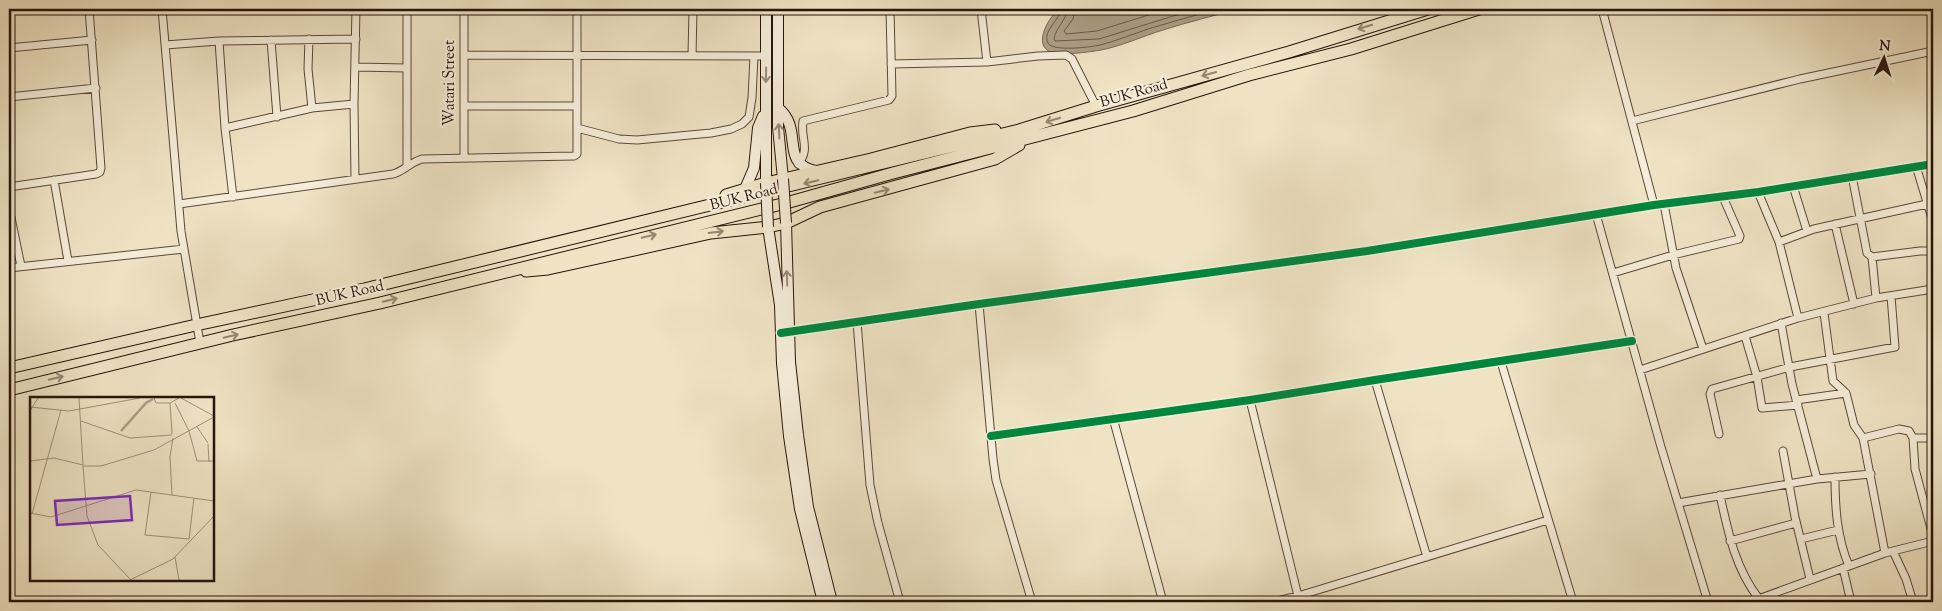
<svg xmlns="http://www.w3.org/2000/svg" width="1942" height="611" font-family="'Sorts Mill Goudy',serif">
<rect width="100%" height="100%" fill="#efe3c4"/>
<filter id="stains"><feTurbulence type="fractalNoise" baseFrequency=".004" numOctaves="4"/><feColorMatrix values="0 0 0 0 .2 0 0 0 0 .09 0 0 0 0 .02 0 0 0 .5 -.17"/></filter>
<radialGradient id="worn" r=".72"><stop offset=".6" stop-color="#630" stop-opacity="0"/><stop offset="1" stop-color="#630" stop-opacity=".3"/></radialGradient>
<!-- water -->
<path fill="#ab9d85" stroke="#776654" d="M 1061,9 L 1238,9 C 1213,16 1188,22 1163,30 C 1143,36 1122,46 1101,50 C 1089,52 1062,56 1051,52 C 1032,46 1049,14 1061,9 Z"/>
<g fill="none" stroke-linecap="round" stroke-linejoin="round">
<!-- shore -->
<path stroke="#6a5848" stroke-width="1" d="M 1061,9 C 1060,20 1042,31 1048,43 C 1052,52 1092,47 1100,45 C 1116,41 1133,34 1148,29 C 1172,22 1195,15 1219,9
M 1067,9 C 1067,20 1056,27 1054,39 L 1055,41 L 1099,39 L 1196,9
M 1075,9 L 1073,19 L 1064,31 L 1066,34 L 1097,31 L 1168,9"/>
<defs>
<path id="minor" d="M 162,9 L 181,231 L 200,343
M 981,9 L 987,62
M 1602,9 L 1654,205
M 309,39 L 308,69 L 312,108
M 271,40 L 277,117
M 219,41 L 225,128 L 233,197
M 165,45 L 219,41 L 356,39
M 9,48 L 92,40
M 464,55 L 766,56
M 692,56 L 693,9
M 891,64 L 987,62 L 1038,56 L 1066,55 L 1072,59 L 1096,106
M 356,67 L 406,68
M 9,97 L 96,88
M 464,106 L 577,106
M 1632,121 L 1800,79 L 1933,51
M 225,128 L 312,108 L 354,104
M 577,128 L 619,139 L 637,140 L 711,133 L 731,129 L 742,124 L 749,117 L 752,98 L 754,56
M 464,157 L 464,9
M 798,164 C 811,149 800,138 803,121 L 889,100 L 892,96 L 890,9
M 407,165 L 407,9
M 1916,166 L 1933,222
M 1852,176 L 1867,253 L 1872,257 L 1876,298
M 355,179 L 354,104 L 356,9
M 54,180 L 68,261
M 1793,186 L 1807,231
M 9,187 L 96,174 L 100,172 L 101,168 L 89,9
M 1758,192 L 1779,242 L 1798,318
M 179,204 L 393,174 C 404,171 409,163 422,159 L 574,156 L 577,154 L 577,9
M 1664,204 L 1676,268 L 1703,349
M 9,208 L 21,266
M 1596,214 L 1661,447 L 1708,602
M 1835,224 L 1854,304
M 1779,242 L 1814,229 L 1927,204
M 1872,257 L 1920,251 L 1933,251
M 9,268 L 184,249
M 1613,273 L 1673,255 L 1739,239 L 1740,236 L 1723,197
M 979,304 L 993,459 L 996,480 L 1032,602
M 1824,313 L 1833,381 L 1846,393 L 1854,425 L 1863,438 L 1885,553
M 857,322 L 870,485 L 878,523 L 900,602
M 1781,323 L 1792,384 L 1817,479
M 786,332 L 979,304 L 1367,251 L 1654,205 L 1758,192 L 1933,164
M 1745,336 L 1757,377 L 1762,408 L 1798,405
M 1501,362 L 1573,602
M 1640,370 L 1798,318 L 1876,298 L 1933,289
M 1375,380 L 1427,557
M 1250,400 L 1298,596
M 1796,400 L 1846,393
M 1113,418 L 1163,602
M 1719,434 L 1710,394 L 1712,389 L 1790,367 L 1895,347 L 1891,296
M 991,436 L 1250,400 L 1375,380 L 1632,341
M 1863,438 L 1899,429 L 1909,431 L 1913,438 L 1915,469 L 1933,536
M 1913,438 L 1933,438
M 1783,451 L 1795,517 L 1810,579
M 1835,477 C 1835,507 1837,538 1849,566
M 1720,495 C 1728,532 1735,568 1759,599
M 1678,503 L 1817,479 L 1871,474
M 1801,539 L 1838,530
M 1730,541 L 1796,523
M 1893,551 L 1906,579 L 1913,602
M 1843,568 L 1851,602
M 1273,602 L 1298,596 L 1548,520
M 1750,602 L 1885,553 L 1933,541"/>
<path id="secondary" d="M 766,9 L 766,183
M 778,9 L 778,127 L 783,179
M 778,108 C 805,130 778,163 816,171
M 745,189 L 754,168 L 758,128 L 763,116
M 786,223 L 790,362 L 798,435 L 808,507 L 832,602
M 768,227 L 780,305 L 782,363 L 789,436 L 800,509 L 823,602"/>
<path id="primary" d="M 726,195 L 766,183 L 871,159 L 970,133 L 995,130
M 526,271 L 548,269 L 711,233 L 768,227 L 786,223 L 820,207 L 995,159 L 1019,145
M 9,368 L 196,325 L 364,289 L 1019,130 L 1096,106 L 1289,52 L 1428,9
M 9,390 L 233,335 L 380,303 L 786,203 L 893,173 L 1133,111 L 1249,75 L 1351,49 L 1479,9"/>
</defs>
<!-- minor casing -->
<use href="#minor" stroke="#5a4838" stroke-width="9"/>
<!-- secondary casing -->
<use href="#secondary" stroke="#28140a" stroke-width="12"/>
<!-- primary casing -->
<use href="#primary" stroke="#28140a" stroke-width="13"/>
<!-- minor -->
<use href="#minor" stroke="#f5edd9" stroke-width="7"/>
<!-- secondary -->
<use href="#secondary" stroke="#f5edd9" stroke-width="10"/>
<!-- primary -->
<use href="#primary" stroke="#efe3c4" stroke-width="11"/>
<defs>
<path id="secondary-bridge" d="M 783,179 L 786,223
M 766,183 L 768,227"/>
</defs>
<!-- secondary-bridge casing -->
<use href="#secondary-bridge" stroke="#28140a" stroke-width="12" stroke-linecap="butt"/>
<!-- secondary-bridge -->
<use href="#secondary-bridge" stroke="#f5edd9" stroke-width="10"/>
<defs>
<path id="cycleway" d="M 781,333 L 979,304 L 1367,251 L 1654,205 L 1758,192 L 1933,164
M 991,436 L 1250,400 L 1375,380 L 1632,341"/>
</defs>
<!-- cycleway casing -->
<use href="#cycleway" stroke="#f5edd9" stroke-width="11"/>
<!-- cycleway -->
<use href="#cycleway" stroke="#00873e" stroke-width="8"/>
</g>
<!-- one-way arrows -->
<defs><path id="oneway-shaft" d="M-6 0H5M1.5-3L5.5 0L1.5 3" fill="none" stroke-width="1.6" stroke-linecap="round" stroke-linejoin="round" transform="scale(1.25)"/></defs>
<g stroke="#958670">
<use href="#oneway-shaft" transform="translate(1365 27) rotate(163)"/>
<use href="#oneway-shaft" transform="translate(1209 74) rotate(164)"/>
<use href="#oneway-shaft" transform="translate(1053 120) rotate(163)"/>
<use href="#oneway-shaft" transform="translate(811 182) rotate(166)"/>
<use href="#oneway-shaft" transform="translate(882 191) rotate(-14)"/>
<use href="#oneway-shaft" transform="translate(716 232) rotate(-7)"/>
<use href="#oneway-shaft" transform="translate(649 236) rotate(-13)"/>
<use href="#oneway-shaft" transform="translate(390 300) rotate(-14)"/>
<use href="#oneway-shaft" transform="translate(231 336) rotate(-13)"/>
<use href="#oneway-shaft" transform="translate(56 378) rotate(-14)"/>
</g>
<g stroke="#998b7c">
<use href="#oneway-shaft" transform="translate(766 75) rotate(91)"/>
<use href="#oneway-shaft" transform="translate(779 131) rotate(-93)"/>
<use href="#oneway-shaft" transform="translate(787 278) rotate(-92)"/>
</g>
<g text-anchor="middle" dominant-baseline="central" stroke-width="4.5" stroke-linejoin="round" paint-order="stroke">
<!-- street labels -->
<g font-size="15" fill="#28140a" stroke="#f5edd9">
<text transform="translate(450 83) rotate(-90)">Watari Street</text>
<text transform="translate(1134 94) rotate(-16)">BUK Road</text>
<text transform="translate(744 198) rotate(-14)">BUK Road</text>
<text transform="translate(350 294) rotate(-13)">BUK Road</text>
</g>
</g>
<!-- overview -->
<g transform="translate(30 397)">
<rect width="184" height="184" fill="#efe3c4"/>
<path fill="none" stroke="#ab9d85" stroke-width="2.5" d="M 91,34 L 116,6 L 123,2"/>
<path fill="none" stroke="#9f907a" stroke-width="1" d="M 49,1 L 53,68M 124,1 L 126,6 L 140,6 L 149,1M 151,1 L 184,19M 140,6 L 142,37M 145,6 L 159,34 L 167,64 L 184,64M 0,10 L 39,14 L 110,1M 0,14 L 8,1M 51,24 L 100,41 L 142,38M 167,30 L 178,46M 178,47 L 179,65M 0,64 L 24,61 L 53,68M 53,69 L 71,69 L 124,53 L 184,20M 53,69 L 57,119 L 68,148 L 101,183M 121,95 L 115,138 L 159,142M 142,98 L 140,60 L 143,41M 0,116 L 21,120 L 106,93 L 184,104M 2,117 L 31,13M 159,142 L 164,101M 145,160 L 149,183M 100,183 L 143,162 L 184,119"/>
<path fill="#7b2cbf" fill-opacity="0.15" stroke="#7b2cbf" stroke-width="2.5" d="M 100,99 L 102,123 L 27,128 L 25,104 Z"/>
<rect width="184" height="184" fill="none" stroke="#28140a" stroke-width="2.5"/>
</g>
<!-- margin -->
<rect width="1942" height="611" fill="none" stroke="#efe3c4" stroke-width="30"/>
<rect x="10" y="10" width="1922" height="591" fill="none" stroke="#28140a" stroke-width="2.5"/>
<rect x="15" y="15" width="1912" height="581" fill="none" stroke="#28140a"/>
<!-- north arrow -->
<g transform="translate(1884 58) rotate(4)" stroke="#f5edd9" stroke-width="4" paint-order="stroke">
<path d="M0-4L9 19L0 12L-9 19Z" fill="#28140a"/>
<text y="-8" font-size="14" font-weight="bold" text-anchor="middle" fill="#28140a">N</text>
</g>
<rect width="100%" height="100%" filter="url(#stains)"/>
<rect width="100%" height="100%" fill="url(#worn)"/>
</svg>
